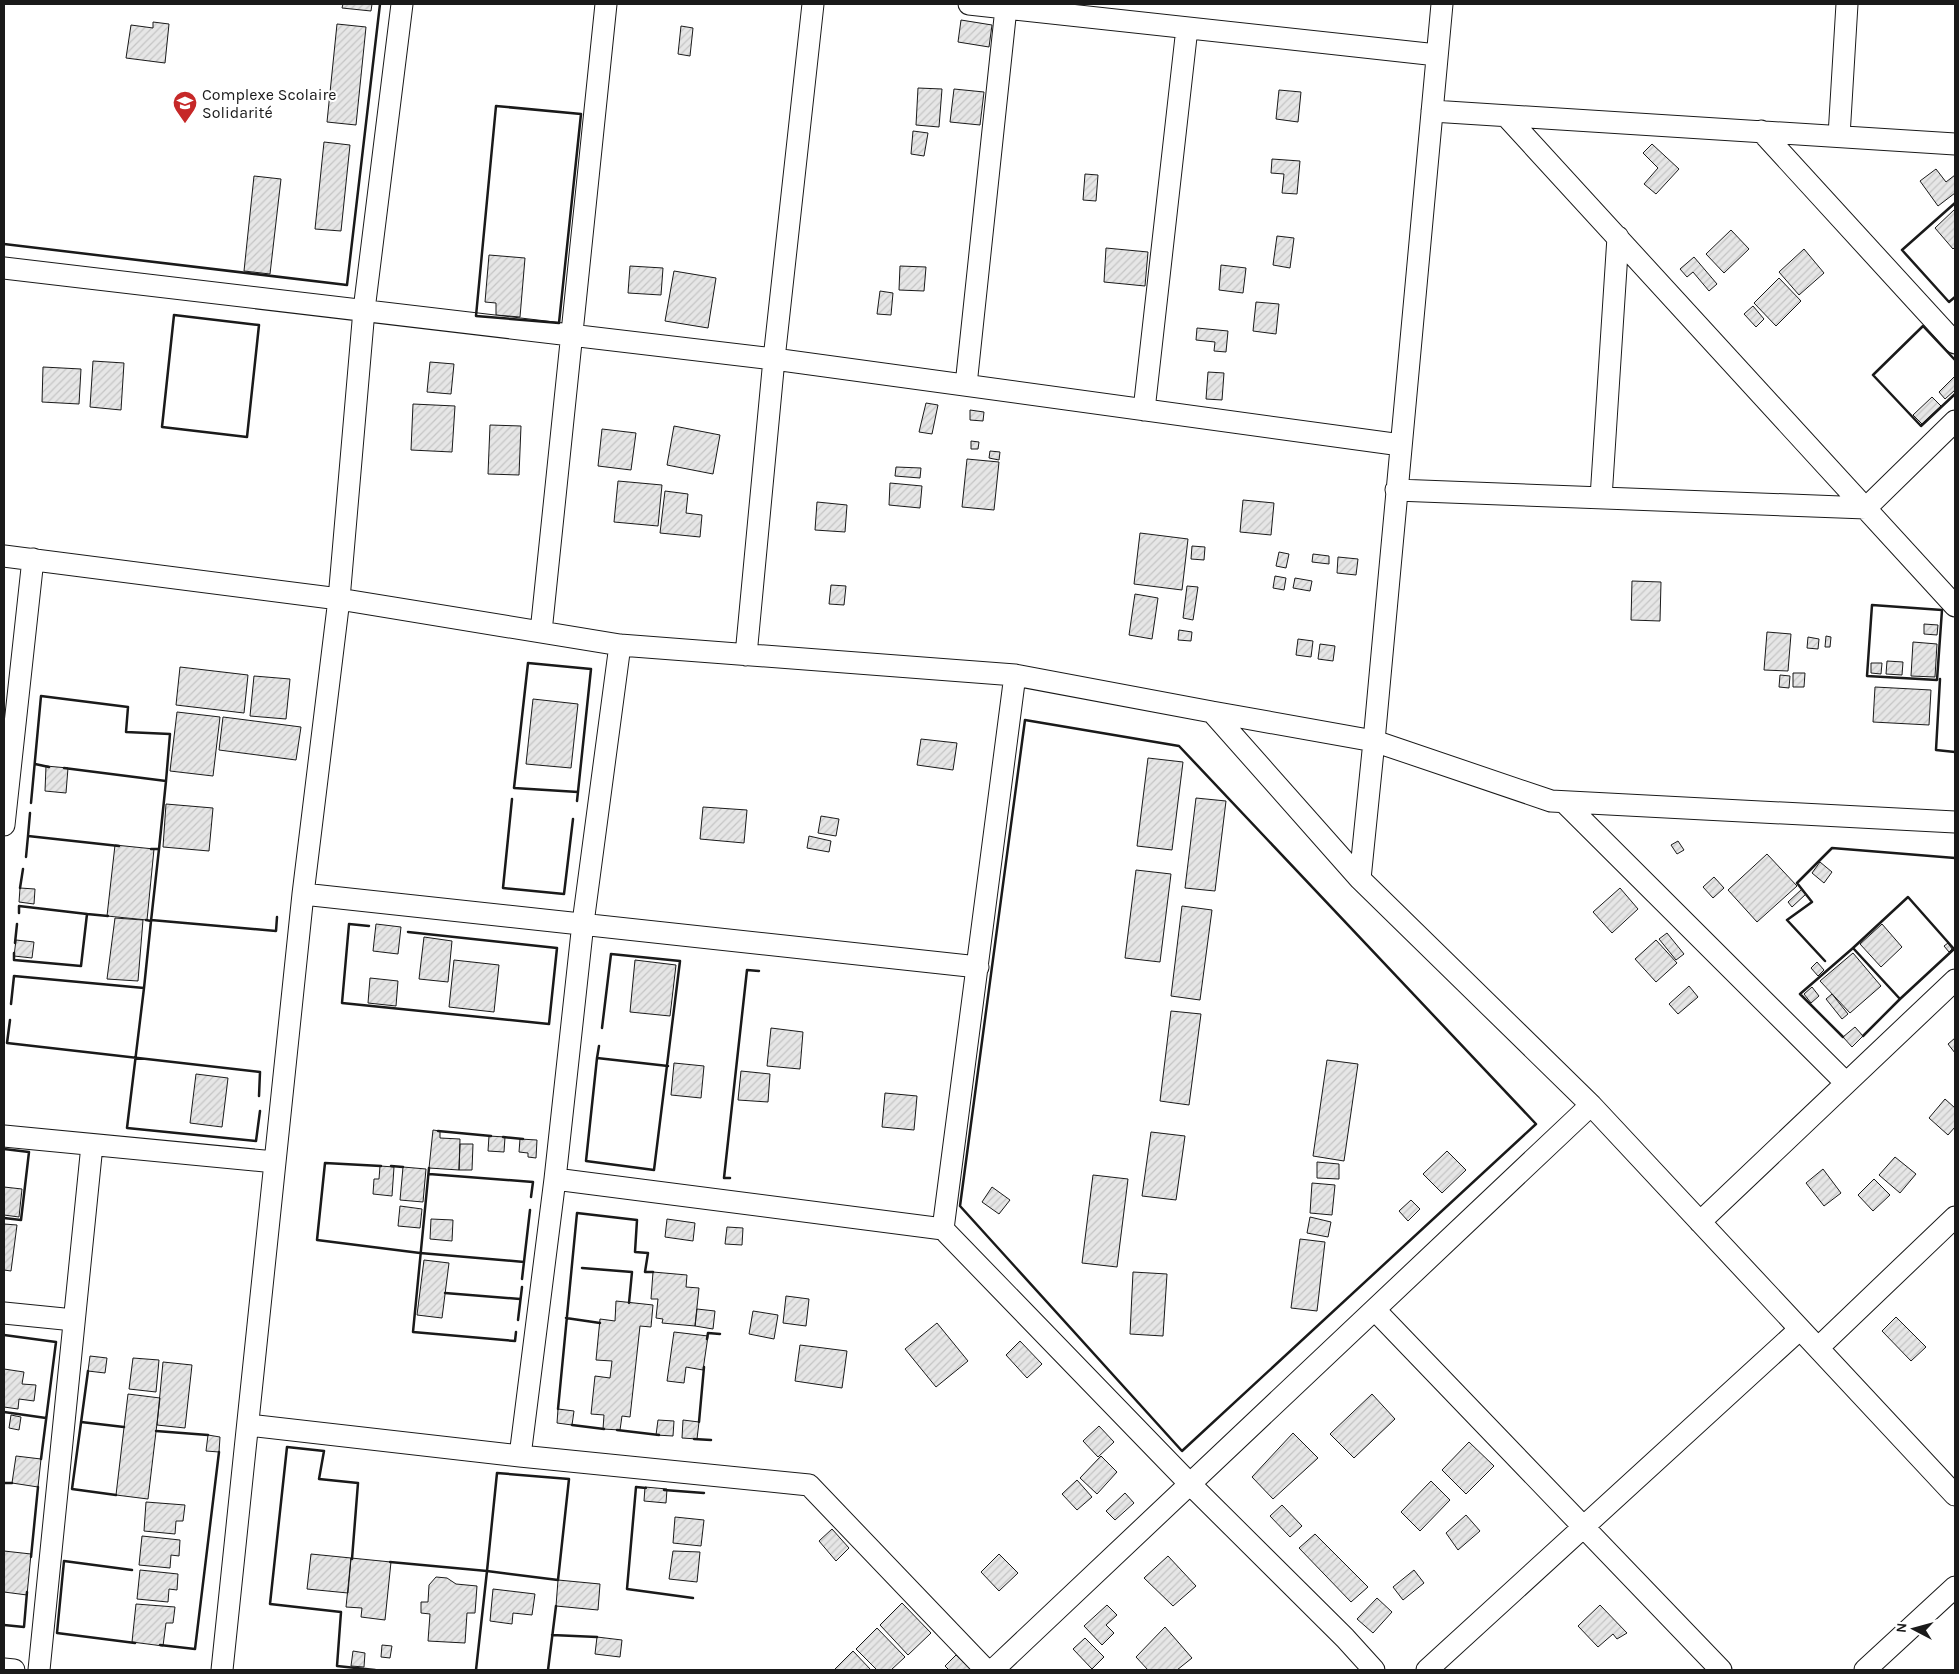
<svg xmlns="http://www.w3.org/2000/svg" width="1959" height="1674" font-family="Karla,sans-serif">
<defs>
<pattern id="building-hatch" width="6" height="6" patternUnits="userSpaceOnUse" patternTransform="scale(1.25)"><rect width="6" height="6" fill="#e6e6e6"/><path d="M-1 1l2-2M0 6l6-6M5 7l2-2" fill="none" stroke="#c5c5c5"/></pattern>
</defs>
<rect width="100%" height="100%" fill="#fff"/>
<!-- building -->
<path fill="url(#building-hatch)" stroke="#1a1a1a" d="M 343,4 L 372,4 L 371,11 L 342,8 Z
M 961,20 L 992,25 L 989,47 L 958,42 Z
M 153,22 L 169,24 L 165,63 L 126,58 L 131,25 L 153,28 Z
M 337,24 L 366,27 L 356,125 L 327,122 Z
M 681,26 L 693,28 L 690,56 L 678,54 Z
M 918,88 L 942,89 L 939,127 L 916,125 Z
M 954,89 L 984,92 L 980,125 L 950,122 Z
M 1279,90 L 1301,92 L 1298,122 L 1276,119 Z
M 913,131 L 928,133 L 924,156 L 911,154 Z
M 324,142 L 350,145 L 341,231 L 315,229 Z
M 1652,144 L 1679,169 L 1656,194 L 1644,184 L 1658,168 L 1643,153 Z
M 1272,159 L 1300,161 L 1297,194 L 1282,193 L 1284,174 L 1271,173 Z
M 1936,169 L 1946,182 L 1955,175 L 1955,193 L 1938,206 L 1920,181 Z
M 1085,174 L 1098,175 L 1096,201 L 1083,200 Z
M 254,176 L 281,179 L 270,274 L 244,271 Z
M 1955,209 L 1955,247 L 1953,249 L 1935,228 Z
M 1731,230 L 1749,249 L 1724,273 L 1706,254 Z
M 1277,236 L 1294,238 L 1290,268 L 1273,265 Z
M 1106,248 L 1148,252 L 1145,286 L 1104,282 Z
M 1804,249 L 1824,273 L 1799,295 L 1779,272 Z
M 489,255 L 525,258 L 520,317 L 496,315 L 496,303 L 485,302 Z
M 1694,257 L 1717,284 L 1709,291 L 1693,272 L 1687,277 L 1680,269 Z
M 1221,265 L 1246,268 L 1243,293 L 1219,290 Z
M 630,266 L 663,268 L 661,295 L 628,293 Z
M 900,266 L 926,267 L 924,291 L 899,290 Z
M 674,271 L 716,278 L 708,328 L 665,321 Z
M 1779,278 L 1801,301 L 1776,326 L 1754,303 Z
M 880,291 L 893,293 L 891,315 L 877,314 Z
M 1256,302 L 1279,304 L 1276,334 L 1253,331 Z
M 1753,306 L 1764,319 L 1756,327 L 1744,314 Z
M 1197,328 L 1228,331 L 1226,352 L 1214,351 L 1215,342 L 1196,340 Z
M 93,361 L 124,363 L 121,410 L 90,407 Z
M 430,362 L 454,364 L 451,394 L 427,392 Z
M 43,367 L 81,369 L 79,404 L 42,402 Z
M 1208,372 L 1224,373 L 1222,400 L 1206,399 Z
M 1955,376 L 1955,390 L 1945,399 L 1939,392 Z
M 1932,397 L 1941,406 L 1922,424 L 1913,415 Z
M 926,403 L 938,405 L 932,434 L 919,432 Z
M 413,404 L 455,406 L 452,452 L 411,450 Z
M 970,410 L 984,412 L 983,421 L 970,420 Z
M 490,425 L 521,426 L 519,475 L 488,474 Z
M 674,426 L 720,435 L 713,474 L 667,465 Z
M 602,429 L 636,433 L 631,470 L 598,466 Z
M 971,441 L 979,442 L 978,449 L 971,449 Z
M 990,451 L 1000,452 L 999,460 L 989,458 Z
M 967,459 L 999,462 L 994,510 L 962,507 Z
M 896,467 L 921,468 L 920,478 L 895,476 Z
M 618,481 L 662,485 L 658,526 L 614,522 Z
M 890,483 L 922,486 L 920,508 L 889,505 Z
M 665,491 L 688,494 L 686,513 L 702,515 L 700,537 L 660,533 Z
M 1243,500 L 1274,503 L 1271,535 L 1240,532 Z
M 817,502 L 847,505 L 845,532 L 815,530 Z
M 1140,533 L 1188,539 L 1182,590 L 1134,584 Z
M 1192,546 L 1205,547 L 1204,560 L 1191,559 Z
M 1279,552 L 1289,554 L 1286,568 L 1276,566 Z
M 1313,554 L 1329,556 L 1329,564 L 1312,562 Z
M 1338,557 L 1358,559 L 1356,575 L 1337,573 Z
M 1275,576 L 1286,578 L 1284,590 L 1273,588 Z
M 1295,578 L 1312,581 L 1310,591 L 1293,588 Z
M 1632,581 L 1661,582 L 1660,621 L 1631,620 Z
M 831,585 L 846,586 L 844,605 L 829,604 Z
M 1187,586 L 1198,587 L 1193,620 L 1183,618 Z
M 1135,594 L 1158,598 L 1152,639 L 1129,635 Z
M 1924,624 L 1938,625 L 1937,635 L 1924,634 Z
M 1179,630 L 1192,632 L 1191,641 L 1178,640 Z
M 1767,632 L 1791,634 L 1788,671 L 1764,670 Z
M 1826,636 L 1831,637 L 1830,647 L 1825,647 Z
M 1808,637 L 1819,639 L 1818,649 L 1807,648 Z
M 1298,639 L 1313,641 L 1311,657 L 1296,655 Z
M 1913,642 L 1937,644 L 1935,677 L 1911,676 Z
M 1320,644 L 1335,646 L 1333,661 L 1318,659 Z
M 1887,661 L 1903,662 L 1902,675 L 1886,674 Z
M 1871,663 L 1882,663 L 1881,674 L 1871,673 Z
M 180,667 L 248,675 L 244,713 L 176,705 Z
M 1793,673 L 1805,673 L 1804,687 L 1793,687 Z
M 1780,675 L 1790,676 L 1789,688 L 1779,687 Z
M 254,676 L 290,679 L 286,719 L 250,716 Z
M 1875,687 L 1931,690 L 1929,725 L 1873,722 Z
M 533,699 L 578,704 L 571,768 L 526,764 Z
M 177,712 L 220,717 L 213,776 L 170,771 Z
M 223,717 L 301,727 L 296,760 L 219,750 Z
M 921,739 L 957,743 L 953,770 L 917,765 Z
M 1148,758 L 1183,762 L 1172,850 L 1137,846 Z
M 46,766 L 68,768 L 66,793 L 45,791 Z
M 1196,798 L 1226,801 L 1215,891 L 1185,888 Z
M 166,804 L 213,808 L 209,851 L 163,847 Z
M 703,807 L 747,810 L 744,843 L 700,839 Z
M 821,816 L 839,819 L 836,836 L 818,833 Z
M 809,836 L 831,841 L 829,852 L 807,848 Z
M 1678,841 L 1684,850 L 1677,854 L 1671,845 Z
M 115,845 L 154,849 L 147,920 L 107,916 Z
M 1767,854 L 1797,886 L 1757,922 L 1728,890 Z
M 1820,862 L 1832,872 L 1824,883 L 1812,873 Z
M 1136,870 L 1171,874 L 1160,962 L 1125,958 Z
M 1714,877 L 1724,888 L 1713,898 L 1703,887 Z
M 20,888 L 35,889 L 34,904 L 19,902 Z
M 1620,888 L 1638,909 L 1612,933 L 1593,912 Z
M 1802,889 L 1806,894 L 1792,907 L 1788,902 Z
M 1182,906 L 1212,910 L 1200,1000 L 1171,996 Z
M 115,918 L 143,920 L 138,981 L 107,979 Z
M 376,924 L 401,927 L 398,954 L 373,951 Z
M 1882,924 L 1902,947 L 1881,967 L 1860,944 Z
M 1667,933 L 1684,954 L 1676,960 L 1659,939 Z
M 424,937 L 452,941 L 448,982 L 419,979 Z
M 16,940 L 34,942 L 32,958 L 14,956 Z
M 1656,940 L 1677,963 L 1656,982 L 1635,959 Z
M 1948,943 L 1952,949 L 1949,952 L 1944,946 Z
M 1853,953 L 1881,986 L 1850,1013 L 1820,981 Z
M 454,960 L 499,965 L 494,1012 L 449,1007 Z
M 635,960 L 676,965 L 670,1016 L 630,1012 Z
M 1817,962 L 1824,970 L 1818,976 L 1811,968 Z
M 370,978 L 398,981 L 396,1006 L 368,1003 Z
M 1689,986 L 1698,997 L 1678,1014 L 1669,1004 Z
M 1812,987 L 1819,996 L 1811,1003 L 1804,994 Z
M 1832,994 L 1848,1014 L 1842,1019 L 1826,999 Z
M 1171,1011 L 1201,1014 L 1189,1105 L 1160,1101 Z
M 1855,1027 L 1863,1036 L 1852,1047 L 1843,1037 Z
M 771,1028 L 803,1032 L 800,1069 L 767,1066 Z
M 1955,1038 L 1955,1053 L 1948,1044 Z
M 1327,1060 L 1358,1064 L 1344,1161 L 1313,1156 Z
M 674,1063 L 704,1066 L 701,1098 L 671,1095 Z
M 741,1071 L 770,1074 L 768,1102 L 738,1100 Z
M 196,1074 L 228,1078 L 222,1127 L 190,1123 Z
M 885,1093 L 917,1096 L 914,1130 L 882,1127 Z
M 1945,1099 L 1955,1108 L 1955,1127 L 1948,1135 L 1929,1118 Z
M 433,1130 L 440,1131 L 440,1138 L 460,1139 L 459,1170 L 429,1168 Z
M 1151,1132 L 1185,1136 L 1176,1200 L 1142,1196 Z
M 489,1136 L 505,1137 L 504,1152 L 488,1151 Z
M 520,1139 L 537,1140 L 536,1158 L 528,1157 L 528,1153 L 519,1152 Z
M 460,1144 L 473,1144 L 472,1170 L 459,1170 Z
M 1447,1151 L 1466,1170 L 1442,1193 L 1423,1174 Z
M 1895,1157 L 1916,1174 L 1900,1193 L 1879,1175 Z
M 1317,1162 L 1339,1164 L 1339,1179 L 1317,1178 Z
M 380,1166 L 394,1167 L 392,1196 L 373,1194 L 374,1179 L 379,1179 Z
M 403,1167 L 426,1169 L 423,1202 L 400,1200 Z
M 1823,1169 L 1841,1193 L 1824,1206 L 1806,1183 Z
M 1093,1175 L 1128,1179 L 1117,1267 L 1082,1263 Z
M 1874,1179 L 1890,1195 L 1873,1211 L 1858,1195 Z
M 1312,1183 L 1335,1185 L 1332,1215 L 1310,1213 Z
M 4,1187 L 22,1189 L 19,1217 L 4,1215 Z
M 992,1187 L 1010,1200 L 999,1214 L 982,1202 Z
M 1411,1200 L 1420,1209 L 1408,1221 L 1399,1211 Z
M 400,1206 L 422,1209 L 420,1228 L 398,1226 Z
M 1310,1217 L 1331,1222 L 1328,1237 L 1307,1233 Z
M 431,1219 L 453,1220 L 452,1241 L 430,1239 Z
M 667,1219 L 695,1223 L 693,1241 L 665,1237 Z
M 4,1224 L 17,1225 L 11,1271 L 4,1270 Z
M 727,1227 L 743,1228 L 742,1245 L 725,1244 Z
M 1300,1239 L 1325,1242 L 1317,1311 L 1291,1308 Z
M 424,1260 L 449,1263 L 442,1318 L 417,1315 Z
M 653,1272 L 687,1275 L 686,1287 L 699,1288 L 695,1326 L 662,1323 L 663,1319 L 656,1318 L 658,1299 L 651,1299 Z
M 1133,1272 L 1167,1274 L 1163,1336 L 1130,1334 Z
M 786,1296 L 809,1299 L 806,1326 L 783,1323 Z
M 616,1301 L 653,1305 L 651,1327 L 640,1326 L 630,1417 L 622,1416 L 620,1430 L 603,1429 L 604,1415 L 591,1414 L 595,1376 L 610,1378 L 612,1361 L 596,1360 L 600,1319 L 615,1321 Z
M 697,1309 L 715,1311 L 713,1329 L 695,1326 Z
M 753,1311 L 778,1315 L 774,1339 L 749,1334 Z
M 1896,1317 L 1926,1347 L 1911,1361 L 1882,1331 Z
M 937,1323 L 968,1361 L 936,1387 L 905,1349 Z
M 674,1332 L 708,1336 L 703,1370 L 686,1367 L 684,1383 L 667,1381 Z
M 1020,1341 L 1042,1364 L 1027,1378 L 1006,1355 Z
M 800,1345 L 847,1351 L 842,1388 L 795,1381 Z
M 90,1356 L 107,1358 L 105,1373 L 88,1371 Z
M 133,1358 L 159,1360 L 156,1392 L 129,1389 Z
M 163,1362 L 192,1365 L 185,1428 L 157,1425 Z
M 4,1369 L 24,1372 L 22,1384 L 36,1385 L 34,1401 L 19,1399 L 18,1409 L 4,1407 Z
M 128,1394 L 160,1398 L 148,1499 L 116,1495 Z
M 1372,1394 L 1395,1419 L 1354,1458 L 1330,1434 Z
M 558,1409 L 574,1411 L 572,1425 L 557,1423 Z
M 11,1415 L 21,1417 L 19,1430 L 9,1428 Z
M 658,1420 L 674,1421 L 673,1436 L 656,1435 Z
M 683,1420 L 699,1422 L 697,1439 L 682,1438 Z
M 1099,1426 L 1114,1442 L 1098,1457 L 1083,1441 Z
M 1293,1433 L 1318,1458 L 1273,1499 L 1252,1477 Z
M 208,1435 L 220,1437 L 219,1452 L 206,1451 Z
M 1469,1442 L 1494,1466 L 1466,1494 L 1442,1470 Z
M 16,1456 L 41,1459 L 38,1487 L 12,1483 Z
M 1101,1456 L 1117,1472 L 1097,1494 L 1080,1478 Z
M 1077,1480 L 1092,1497 L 1077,1510 L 1062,1494 Z
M 1431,1481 L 1450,1500 L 1420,1531 L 1401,1512 Z
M 645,1487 L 667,1489 L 666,1503 L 644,1501 Z
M 1125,1493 L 1134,1503 L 1115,1520 L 1106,1511 Z
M 146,1502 L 185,1505 L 183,1521 L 176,1521 L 175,1534 L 144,1531 Z
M 1282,1505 L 1302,1526 L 1290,1537 L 1270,1516 Z
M 1466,1515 L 1480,1531 L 1458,1550 L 1446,1533 Z
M 675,1517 L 704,1520 L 701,1546 L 673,1543 Z
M 832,1529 L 849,1548 L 836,1561 L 819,1541 Z
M 1315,1534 L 1368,1587 L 1351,1602 L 1299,1548 Z
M 142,1536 L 180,1540 L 179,1556 L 171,1555 L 170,1568 L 139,1565 Z
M 4,1551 L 31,1554 L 27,1595 L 4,1592 Z
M 673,1551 L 700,1552 L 697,1582 L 669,1579 Z
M 311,1554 L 351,1558 L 348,1593 L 307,1589 Z
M 999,1554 L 1018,1573 L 999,1591 L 981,1572 Z
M 1168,1556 L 1196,1586 L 1173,1606 L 1144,1578 Z
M 351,1558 L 391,1562 L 385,1620 L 361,1617 L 362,1608 L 346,1607 Z
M 140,1570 L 178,1574 L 177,1590 L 169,1589 L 168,1602 L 137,1599 Z
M 1414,1570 L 1424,1583 L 1403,1600 L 1393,1587 Z
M 436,1577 L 447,1578 L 456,1584 L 477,1586 L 475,1613 L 467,1613 L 465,1643 L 428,1641 L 430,1614 L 421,1613 L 421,1602 L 428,1602 L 429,1585 Z
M 558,1580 L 600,1584 L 598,1610 L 556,1606 Z
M 493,1589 L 535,1594 L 532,1615 L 513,1613 L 512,1624 L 490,1621 Z
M 1377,1598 L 1392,1612 L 1373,1633 L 1357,1619 Z
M 902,1603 L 931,1633 L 908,1655 L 880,1625 Z
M 136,1604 L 175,1607 L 173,1623 L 166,1623 L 163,1646 L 132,1642 Z
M 1107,1605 L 1117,1615 L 1106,1625 L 1114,1633 L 1102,1645 L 1084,1626 Z
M 1600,1605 L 1627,1633 L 1617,1639 L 1613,1634 L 1598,1647 L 1578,1626 Z
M 1165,1627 L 1192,1658 L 1177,1670 L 1148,1670 L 1136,1657 Z
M 877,1628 L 905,1657 L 891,1670 L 877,1670 L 856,1649 Z
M 597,1637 L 622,1640 L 620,1657 L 595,1654 Z
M 1085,1638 L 1104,1657 L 1092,1669 L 1073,1649 Z
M 382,1645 L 392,1646 L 390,1658 L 381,1657 Z
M 353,1651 L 365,1653 L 364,1667 L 351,1666 Z
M 853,1651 L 871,1670 L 834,1670 Z
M 956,1655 L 971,1670 L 949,1670 L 945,1666 Z"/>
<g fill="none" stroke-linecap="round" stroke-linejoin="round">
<defs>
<path id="minor" d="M 969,4 L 1437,55
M 1432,111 L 1955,144
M 1506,116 L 1955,606
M 1761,131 L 1955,343
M 1839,136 L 1847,4
M 4,268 L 774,359 L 1401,445
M 966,385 L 1006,8
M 1144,410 L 1187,28
M 1396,490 L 1866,508 L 1955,421
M 1601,498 L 1618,237
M 4,556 L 339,599 L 620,645 L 1015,675 L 1212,712 L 1360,879 L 1591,1105 L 1955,1495
M 541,632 L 606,4
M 746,655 L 774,359 L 813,4
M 1212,712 L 1374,741 L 1551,801 L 1955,822
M 1564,802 L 1846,1083
M 4,825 L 33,559
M 1360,879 L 1374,741 L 1442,4
M 303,894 L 978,967
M 4,1136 L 275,1162
M 555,1179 L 943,1229 L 1190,1484 L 1345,1638 L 1374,1670
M 1700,1222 L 1955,980
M 943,1229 L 1015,675
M 1375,1310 L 1721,1670
M 4,1313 L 74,1320
M 1818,1348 L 1955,1217
M 248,1425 L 520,1456 L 809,1485 L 986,1670
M 520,1456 L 555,1179 L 583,923 L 620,645
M 4,1669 L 14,1670
M 39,1670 L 92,1145
M 222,1670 L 303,894 L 339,599 L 364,310 L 402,4
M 993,1670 L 1591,1105
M 1427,1670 L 1800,1329
M 1865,1670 L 1955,1587"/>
</defs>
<!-- minor casing -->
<use href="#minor" stroke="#1a1a1a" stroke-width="23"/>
<!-- minor -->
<use href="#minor" stroke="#fff" stroke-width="21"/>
<!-- wall -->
<path stroke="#1a1a1a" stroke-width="2.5" d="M 496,106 L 581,114 L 559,323 L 476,316 Z
M 1955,203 L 1902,250 L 1949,302 L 1955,297
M 4,244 L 347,285 L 380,4
M 174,315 L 259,325 L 247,437 L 162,427 Z
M 1955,360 L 1923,326 L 1873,375 L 1921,426 L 1955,394
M 1872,605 L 1942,610 L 1937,680 L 1867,676 Z
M 1940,679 L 1936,750 L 1955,752
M 1025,720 L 1179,746 L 1536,1124 L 1182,1451 L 960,1206 Z
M 35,764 L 49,767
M 512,799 L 503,888 L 564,894 L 573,819
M 577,801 L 591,669 L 528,663 L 514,788 L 578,792
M 31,803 L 41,696 L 128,707 L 126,732 L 170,734 L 166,781 L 64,768
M 28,836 L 30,813
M 159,849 L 166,781
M 26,857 L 28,836 L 119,846
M 20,888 L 23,869
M 19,913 L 19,906 L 87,914
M 151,920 L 276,931 L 277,917
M 151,921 L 159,849 L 151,849
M 369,926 L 349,924 L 342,1003 L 549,1024 L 557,948 L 408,932
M 15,943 L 17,924
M 1853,948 L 1908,897 L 1954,949 L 1900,999
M 14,953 L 14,960 L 81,966 L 87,914 L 108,916
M 1825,961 L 1787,920 L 1812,902 L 1797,883 L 1832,848 L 1955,858
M 144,988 L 151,921 L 146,920
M 11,1004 L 14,976 L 144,988 L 127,1128 L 256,1141 L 260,1111
M 10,1020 L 7,1043 L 260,1072 L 259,1096
M 1843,1037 L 1800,994 L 1853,948 L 1900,999 L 1863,1036
M 599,1046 L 597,1058 L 668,1066
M 597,1058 L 586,1161 L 654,1170 L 680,961 L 611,954 L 602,1028
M 438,1131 L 491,1136
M 503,1137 L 523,1139
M 4,1149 L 29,1152 L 21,1220 L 4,1218
M 381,1166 L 325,1163 L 317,1240 L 420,1253 L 524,1262
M 391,1166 L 403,1167
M 429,1168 L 413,1332 L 515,1341 L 516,1332
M 429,1174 L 533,1182 L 531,1197
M 730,1178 L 724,1178 L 747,970 L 759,971
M 582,1268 L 632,1272 L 629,1303
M 522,1279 L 530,1210
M 445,1293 L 520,1299
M 566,1318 L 600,1323
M 518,1320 L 522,1287
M 4,1335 L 56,1342 L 41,1459
M 707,1339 L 708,1333 L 720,1334
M 88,1371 L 72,1489 L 116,1495
M 558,1409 L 577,1213 L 637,1220 L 635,1252 L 648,1253 L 645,1272 L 653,1272
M 4,1412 L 46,1418
M 81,1422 L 124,1427
M 699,1422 L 704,1367
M 572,1425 L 604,1429
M 617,1430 L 659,1435
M 156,1431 L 208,1435
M 694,1439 L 711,1440
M 4,1483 L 12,1483
M 646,1488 L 636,1487 L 627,1589 L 693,1598
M 664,1490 L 704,1493
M 31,1557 L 38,1487
M 352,1559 L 358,1483 L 319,1479 L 324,1451 L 287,1447 L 270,1604 L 341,1612 L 337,1666 L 375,1670
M 390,1562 L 487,1571 L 497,1473 L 569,1479 L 558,1580 L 487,1571 L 476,1670
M 132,1570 L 64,1561 L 57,1633 L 135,1643
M 4,1625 L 24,1627 L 27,1592
M 552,1635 L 597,1637
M 160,1645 L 195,1649 L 219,1452
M 548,1670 L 556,1606"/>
</g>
<!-- icons -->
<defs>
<symbol id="school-pin" viewBox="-11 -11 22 30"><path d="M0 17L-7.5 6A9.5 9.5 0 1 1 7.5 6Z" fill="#c62828" stroke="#fff"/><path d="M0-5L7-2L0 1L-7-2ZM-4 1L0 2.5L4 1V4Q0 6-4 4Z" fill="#fff"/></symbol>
</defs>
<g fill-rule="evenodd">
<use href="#school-pin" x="171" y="89" width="28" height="38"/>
</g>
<g text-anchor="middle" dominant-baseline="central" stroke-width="4" stroke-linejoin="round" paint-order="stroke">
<!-- poi labels -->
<g font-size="16" fill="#1a1a1a" stroke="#fff" text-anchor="start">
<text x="202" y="94">Complexe Scolaire<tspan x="202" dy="18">Solidarité</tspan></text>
</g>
</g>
<!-- border -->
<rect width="1959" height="1674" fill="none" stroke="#1a1a1a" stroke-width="10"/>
<!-- north arrow -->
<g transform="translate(1914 1629) rotate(276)" stroke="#ffffff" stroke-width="4" paint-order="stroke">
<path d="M0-4L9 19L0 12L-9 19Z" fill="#1a1a1a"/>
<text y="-8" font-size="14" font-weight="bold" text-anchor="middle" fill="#1a1a1a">N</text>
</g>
</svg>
